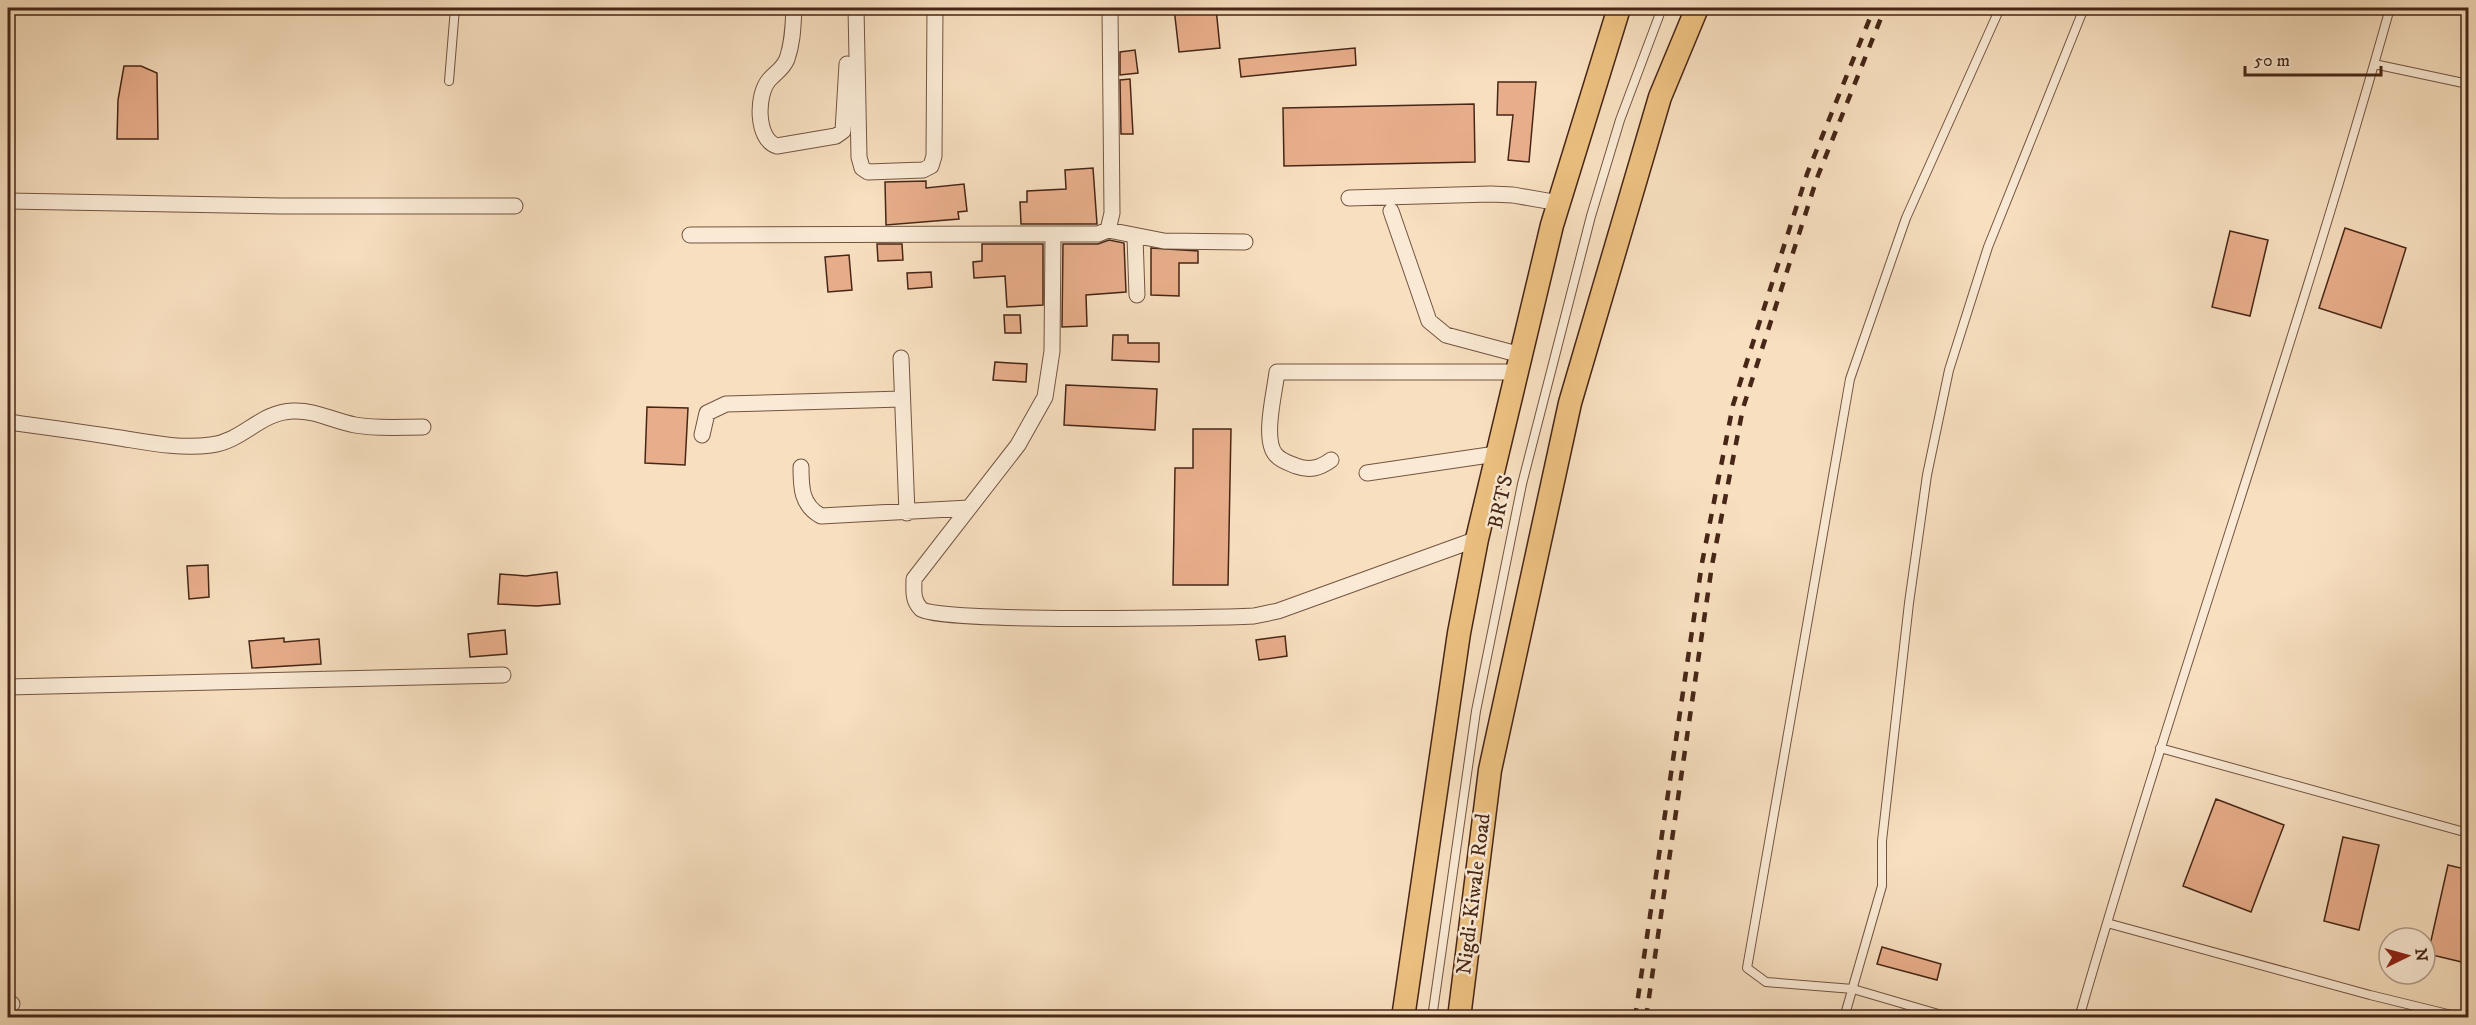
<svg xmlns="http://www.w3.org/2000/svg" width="2476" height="1025" font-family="'IM FELL DW Pica',serif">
<rect width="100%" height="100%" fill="#f7dfbf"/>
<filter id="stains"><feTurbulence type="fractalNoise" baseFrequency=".00333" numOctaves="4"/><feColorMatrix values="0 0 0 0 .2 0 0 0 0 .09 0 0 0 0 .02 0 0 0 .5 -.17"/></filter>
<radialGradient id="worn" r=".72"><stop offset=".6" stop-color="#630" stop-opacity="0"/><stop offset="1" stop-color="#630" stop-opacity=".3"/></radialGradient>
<!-- building -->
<path fill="#e8ae8b" stroke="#472617" stroke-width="1.5" d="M 1174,8 L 1216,8 L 1220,48 L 1179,52 Z
M 1355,48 L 1356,65 L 1241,77 L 1239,59 Z
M 1135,50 L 1138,73 L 1120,75 L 1120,52 Z
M 124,66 L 141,66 L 157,73 L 158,139 L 117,139 L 118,100 Z
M 1130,79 L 1133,134 L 1121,134 L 1120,80 Z
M 1498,82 L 1536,82 L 1529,162 L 1508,160 L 1513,115 L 1497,115 Z
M 1474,104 L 1475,162 L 1284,166 L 1283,108 Z
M 1093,168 L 1097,224 L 1021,224 L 1020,202 L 1027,202 L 1027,191 L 1066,189 L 1065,170 Z
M 926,181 L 926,188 L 964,184 L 967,211 L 958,212 L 959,219 L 886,225 L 885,182 Z
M 2345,228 L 2406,248 L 2381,328 L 2319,308 Z
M 2230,231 L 2268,240 L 2250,316 L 2212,307 Z
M 1109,240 L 1124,243 L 1126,292 L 1086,295 L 1087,326 L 1062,327 L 1063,244 L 1098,244 Z
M 877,244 L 902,244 L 903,260 L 878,261 Z
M 982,244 L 1043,244 L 1043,305 L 1007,307 L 1005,276 L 974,278 L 973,262 L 982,261 Z
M 1151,248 L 1198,251 L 1198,263 L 1179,263 L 1179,296 L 1151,295 Z
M 849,255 L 852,290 L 828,292 L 825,257 Z
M 931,272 L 932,287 L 908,289 L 907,273 Z
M 1004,315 L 1020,315 L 1021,333 L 1005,333 Z
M 1113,335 L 1128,335 L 1128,343 L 1159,343 L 1159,362 L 1112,360 Z
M 995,362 L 1027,364 L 1026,382 L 993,380 Z
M 1066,385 L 1157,389 L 1155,430 L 1064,425 Z
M 647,407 L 688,408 L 685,465 L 645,463 Z
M 1193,429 L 1231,429 L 1228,585 L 1173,585 L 1175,468 L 1193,468 Z
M 208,565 L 209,597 L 189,599 L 187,566 Z
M 557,572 L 560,604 L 537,606 L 498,604 L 500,574 L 526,576 Z
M 505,630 L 507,654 L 470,657 L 468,634 Z
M 1285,636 L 1287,656 L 1259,660 L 1256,640 Z
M 284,638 L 284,642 L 319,639 L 321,664 L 252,668 L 249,641 Z
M 2216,799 L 2284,825 L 2251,912 L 2183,886 Z
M 2343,837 L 2379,845 L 2359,930 L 2324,921 Z
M 2448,865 L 2469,870 L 2469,952 L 2466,963 L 2428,954 Z
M 1882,947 L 1941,964 L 1937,980 L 1877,964 Z"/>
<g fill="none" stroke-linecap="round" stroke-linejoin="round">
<defs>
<path id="service" d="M 2374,64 L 2468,84
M 449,81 L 455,8
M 2160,748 L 2468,833
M 2107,923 L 2370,995 L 2464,1018
M 1432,1018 L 1476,711 L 1522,484 L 1591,216 L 1620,120 L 1662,8
M 1844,1018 L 1882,886 L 1882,841 L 1909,603 L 1927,475 L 1949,370 L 1988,247 L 2084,8
M 1952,1018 L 1853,989 L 1766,982 L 1747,968 L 1850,379 L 1906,218 L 2000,8
M 2079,1018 C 2177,679 2295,347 2390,8"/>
<path id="minor" d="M 794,8 C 793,25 793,42 787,59 C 783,69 776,72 769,80 C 756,95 756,140 777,146 L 836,136 L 843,131 L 847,64
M 856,8 L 859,157 L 862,168 L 868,172 L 923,170 L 931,166 L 934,156 L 935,8
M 1349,198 L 1491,194 L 1513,195 L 1559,203
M 8,201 L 281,206 L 515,206
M 1391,211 L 1429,321 L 1446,335 L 1521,355
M 1108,230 L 1164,241 L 1245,242
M 1053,234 L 1052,351 L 1045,397 L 1018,445 L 914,579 C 914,590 912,600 921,609 C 936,623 1215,618 1254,616 L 1278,611 L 1477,539
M 690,235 L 1053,234 L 1098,234 L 1108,230 L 1112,213 L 1110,8
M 1135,237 L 1137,295
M 901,358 L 907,513
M 8,422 C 45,427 83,432 120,438 C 151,443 180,449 211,445 C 243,441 260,412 293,411 C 316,410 333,421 355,425 C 377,429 400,427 423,427
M 702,435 L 707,413 L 726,404 L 902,399
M 1331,460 C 1320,468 1310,471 1296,466 C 1289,463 1281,461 1276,455 C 1262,440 1275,391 1277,372 L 1517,372
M 801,467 C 801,487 801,505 821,516 L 969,508
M 1367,473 L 1496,454
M 8,687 L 503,675
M 8,1004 L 12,1004"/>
<path id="primary" d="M 1403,1018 L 1459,633 L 1477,539 L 1552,225 L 1619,8
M 1459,1018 L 1490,770 L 1570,403 L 1660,97 L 1697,8"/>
</defs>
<!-- service casing -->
<use href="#service" stroke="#735441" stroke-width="10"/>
<!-- minor casing -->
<use href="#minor" stroke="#735441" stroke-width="17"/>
<!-- primary casing -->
<use href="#primary" stroke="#472617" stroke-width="25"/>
<!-- service -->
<use href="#service" stroke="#faead5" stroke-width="8"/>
<!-- minor -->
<use href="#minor" stroke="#faead5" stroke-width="15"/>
<!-- primary -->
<use href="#primary" stroke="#ecc080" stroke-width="22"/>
<!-- rail -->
<path stroke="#472617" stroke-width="4.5" stroke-dasharray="10 10" stroke-linecap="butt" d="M 1635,1018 L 1702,563 L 1733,405 L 1807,174 L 1874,8
M 1646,1018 L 1712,565 L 1743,408 L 1817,178 L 1885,8"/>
</g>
<g text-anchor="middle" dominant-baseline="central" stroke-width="5" stroke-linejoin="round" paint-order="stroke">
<!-- street labels -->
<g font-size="21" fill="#472617" stroke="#faead5">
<text transform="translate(1501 502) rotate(-78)">BRTS</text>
<text transform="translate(1474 894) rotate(-83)">Nigdi-Kiwale Road</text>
</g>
</g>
<!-- margin -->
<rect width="2476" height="1025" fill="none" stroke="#f7dfbf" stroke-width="30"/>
<rect x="9" y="9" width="2458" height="1007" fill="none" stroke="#472617" stroke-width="3"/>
<rect x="15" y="15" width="2446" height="995" fill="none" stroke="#472617" stroke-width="1.5"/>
<!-- north arrow -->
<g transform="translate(2407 956) rotate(85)"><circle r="28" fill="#faead5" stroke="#b29c89" stroke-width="1.5"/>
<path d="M0-4.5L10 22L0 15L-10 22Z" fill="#8f2418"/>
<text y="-9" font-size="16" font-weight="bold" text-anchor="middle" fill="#472617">N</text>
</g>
<!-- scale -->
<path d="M2245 66v9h136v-9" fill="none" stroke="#472617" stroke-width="3"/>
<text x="2254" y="66" font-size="18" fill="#472617" stroke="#faead5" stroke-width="4.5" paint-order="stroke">50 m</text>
<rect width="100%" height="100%" filter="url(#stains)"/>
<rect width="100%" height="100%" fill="url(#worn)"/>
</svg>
